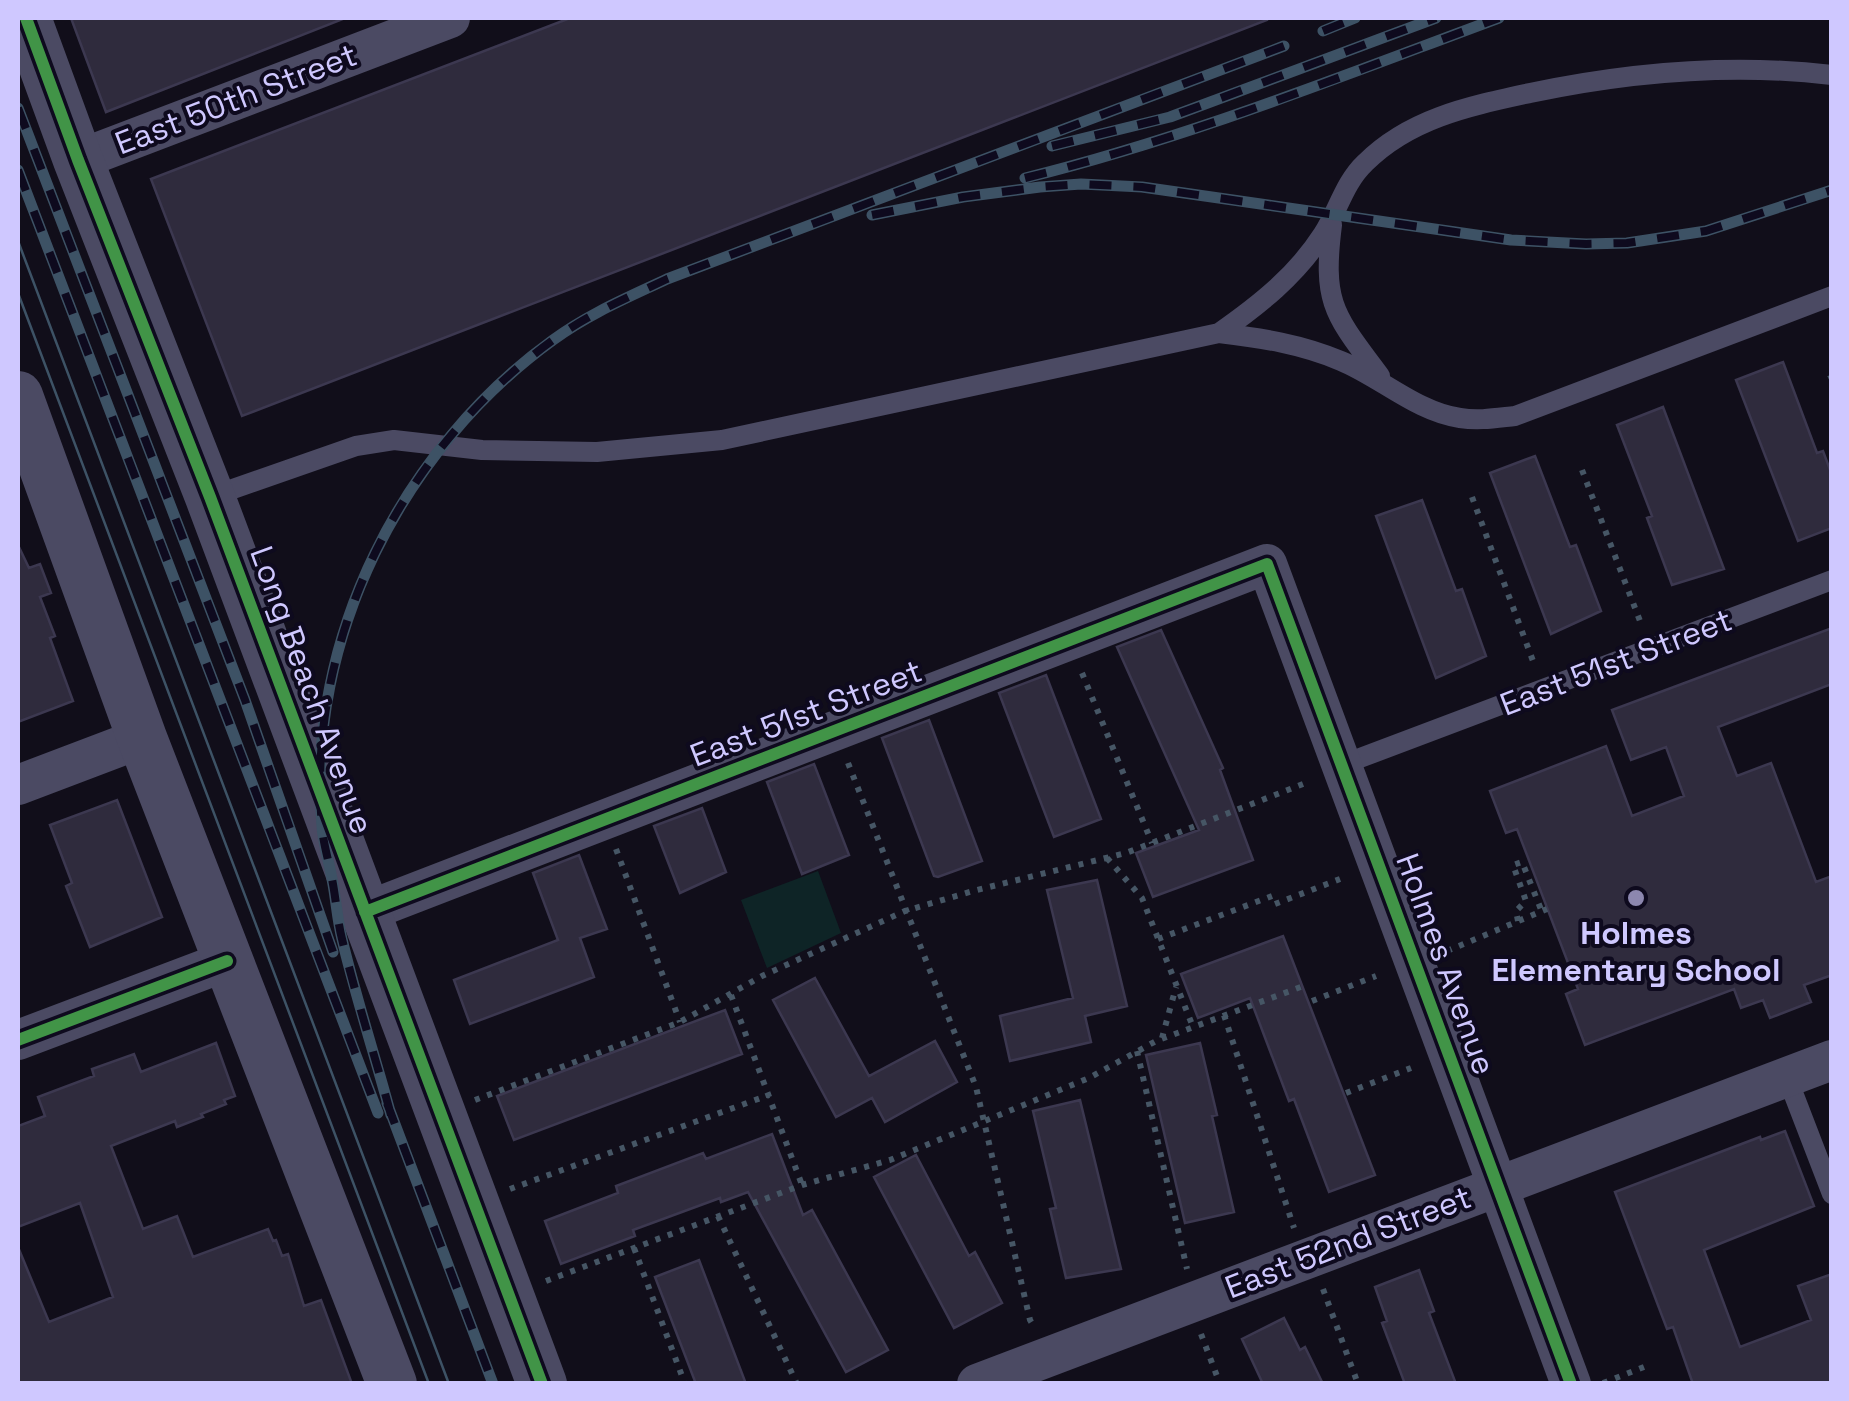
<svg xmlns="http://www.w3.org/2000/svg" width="1849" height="1401" font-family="'Space Grotesk',sans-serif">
<rect width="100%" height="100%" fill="#110e1a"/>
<!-- green -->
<path fill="#0e2426" d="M 818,871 L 841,933 L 767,968 L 741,900 Z"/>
<!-- building -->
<path fill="#2f2b3d" stroke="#3c3850" stroke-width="2.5" d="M 71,18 L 343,18 L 343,19 L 106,112 Z
M 570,18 L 1267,18 L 1267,20 L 242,416 L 151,179 Z
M 1783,362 L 1817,453 L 1823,451 L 1832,475 L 1832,528 L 1798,541 L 1736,380 Z
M 1663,407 L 1724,569 L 1672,585 L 1647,518 L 1652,516 L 1617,425 Z
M 1535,456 L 1570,547 L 1576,545 L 1601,611 L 1551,634 L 1490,473 Z
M 1422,500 L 1456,591 L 1462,589 L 1486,656 L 1436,678 L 1376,516 Z
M 18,545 L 29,568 L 40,564 L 51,593 L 40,597 L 55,636 L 50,638 L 73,701 L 18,722 Z
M 1832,628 L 1832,684 L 1718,727 L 1737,776 L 1771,763 L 1816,882 L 1832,876 L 1832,975 L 1804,985 L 1811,1002 L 1770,1018 L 1763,1000 L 1741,1008 L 1734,989 L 1585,1045 L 1566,994 L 1578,989 L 1517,829 L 1506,833 L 1490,791 L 1606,746 L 1632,816 L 1684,796 L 1666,747 L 1631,760 L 1612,710 Z
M 1161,630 L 1223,768 L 1220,770 L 1253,860 L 1153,897 L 1136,853 L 1199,830 L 1117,647 Z
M 1046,675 L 1101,819 L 1054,837 L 999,693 Z
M 929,720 L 982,861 L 938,877 L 934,876 L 882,738 Z
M 814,764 L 849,855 L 802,874 L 767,782 Z
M 117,800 L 162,917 L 90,947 L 66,886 L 72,883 L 50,825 Z
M 702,808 L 726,872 L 680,893 L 654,826 Z
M 579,855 L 607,929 L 580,938 L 594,977 L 470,1024 L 454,980 L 558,940 L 533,873 Z
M 1097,880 L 1127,1006 L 1085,1016 L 1091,1042 L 1010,1061 L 1000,1016 L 1073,998 L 1047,890 Z
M 1283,936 L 1375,1175 L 1329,1192 L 1294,1099 L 1289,1101 L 1250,998 L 1198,1018 L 1181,974 Z
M 815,978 L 869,1076 L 935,1041 L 957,1082 L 885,1122 L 872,1098 L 836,1117 L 773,1000 Z
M 725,1010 L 742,1054 L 514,1140 L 497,1096 Z
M 216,1043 L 235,1096 L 224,1100 L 226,1104 L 201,1114 L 203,1117 L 177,1127 L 175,1121 L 111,1146 L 143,1229 L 177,1216 L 193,1257 L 268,1229 L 273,1241 L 276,1240 L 282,1256 L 288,1254 L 304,1306 L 321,1300 L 352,1384 L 18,1384 L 18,1247 L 49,1322 L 113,1297 L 80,1203 L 18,1227 L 18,1126 L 45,1116 L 38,1097 L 94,1076 L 92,1069 L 134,1054 L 141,1072 Z
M 1200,1043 L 1217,1115 L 1212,1116 L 1234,1212 L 1185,1223 L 1146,1055 Z
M 1080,1100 L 1121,1269 L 1066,1278 L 1050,1209 L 1056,1208 L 1033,1111 Z
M 1785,1131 L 1814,1206 L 1704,1250 L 1740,1347 L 1811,1320 L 1798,1286 L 1832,1274 L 1832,1384 L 1693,1384 L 1673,1327 L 1667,1329 L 1615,1192 L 1760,1137 L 1761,1140 Z
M 772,1134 L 803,1215 L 812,1210 L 888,1350 L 846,1372 L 748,1192 L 721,1202 L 720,1198 L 633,1230 L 635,1236 L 561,1264 L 545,1221 L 618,1193 L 616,1186 L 703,1153 L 706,1159 Z
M 916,1155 L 969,1256 L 975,1252 L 1002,1303 L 954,1328 L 874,1177 Z
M 699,1260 L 746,1384 L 696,1384 L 655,1277 Z
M 1419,1270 L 1434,1311 L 1429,1313 L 1456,1384 L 1405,1384 L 1382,1323 L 1387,1321 L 1375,1287 Z
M 1284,1318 L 1300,1350 L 1305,1347 L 1323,1384 L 1263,1384 L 1242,1339 Z"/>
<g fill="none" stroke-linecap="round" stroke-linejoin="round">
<!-- path -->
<path stroke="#465665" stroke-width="6" stroke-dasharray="5 8" stroke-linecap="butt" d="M 1830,375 L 1832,379
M 1582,470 L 1640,621
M 1472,497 L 1533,661
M 1082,673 L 1152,843
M 848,763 L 976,1087 L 1030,1320 L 1035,1328
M 616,849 L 680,1022
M 1107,858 L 1142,898 L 1193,1027
M 1275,904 L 1340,879
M 1518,921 L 1516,911 L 1526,901 L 1513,865 L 1522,862 L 1542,912
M 1158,939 L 1272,896
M 1447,951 L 1547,909
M 731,995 L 802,1185
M 1312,1001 L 1376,976
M 1224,1015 L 1294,1228
M 1162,1038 L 1176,987
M 1137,1051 L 1187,1269
M 1346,1093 L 1411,1068
M 475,1100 L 680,1022 L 762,976 L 905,911 L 973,891 L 1126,853 L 1303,784
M 510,1189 L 769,1095
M 718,1216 L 797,1384
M 634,1248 L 685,1384
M 546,1281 L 802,1185 L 890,1160 L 1089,1078 L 1156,1041 L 1306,985
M 1323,1289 L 1358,1384
M 1201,1334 L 1220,1384
M 1603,1383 L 1644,1367"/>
<!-- service -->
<path stroke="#4b4a63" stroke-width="20" d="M 1332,225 C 1322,304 1334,314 1380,376
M 1219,333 C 1259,305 1296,276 1323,234 C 1338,211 1344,183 1365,163 C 1410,118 1470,106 1530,93 C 1630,72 1730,63 1832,75
M 210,497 L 356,446 L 394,440 L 482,450 L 597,452 L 722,440 L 1219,333 C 1261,338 1301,344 1341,361 C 1380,377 1417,412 1460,418 C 1479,421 1496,418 1515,416 L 1832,296
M 1344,764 L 1832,580
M 1787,1077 L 1832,1194"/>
<!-- minor -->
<path stroke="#4b4a63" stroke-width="40" d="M 78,160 L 450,18
M 18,785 L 142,738
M 365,912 L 1267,564 L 1571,1384
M 18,1040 L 227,961
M 977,1384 L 1832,1060"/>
<!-- tertiary -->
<path stroke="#4b4a63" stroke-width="50" d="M 26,18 L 78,160 L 210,497 L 542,1384
M 18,396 L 142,738 L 392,1384"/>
<!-- tram -->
<path stroke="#3d5265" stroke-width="2.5" d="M 18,241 L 449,1384
M 18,293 L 429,1384"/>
<defs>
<path id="rail" d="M 1323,31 L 1355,18
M 18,108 L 245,700 L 333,952
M 1052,146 L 1170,117 L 1436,18
M 18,170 L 378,1113
M 1025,178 C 1188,138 1342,76 1499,18
M 872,215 L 963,197 L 1040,187 L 1081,184 L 1142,187 L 1511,240 L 1586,244 L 1627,243 L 1706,231 L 1832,190
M 387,1103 L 493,1384
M 391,1115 C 375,1056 356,998 342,939 C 337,919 336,898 332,879 C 329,861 323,844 322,826 C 305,639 403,448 553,340 C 588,314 629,297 667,279 L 1284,46"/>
</defs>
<!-- rail casing -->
<use href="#rail" stroke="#3d5265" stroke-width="11"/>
<!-- rail -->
<use href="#rail" stroke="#0e0a1e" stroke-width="8" stroke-dasharray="22" stroke-linecap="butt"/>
<defs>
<path id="cycleway" d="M 26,18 L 78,160 L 210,497 L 542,1384
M 365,912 L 1267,564 L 1571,1384
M 18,1040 L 227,961"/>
</defs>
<!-- cycleway casing -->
<use href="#cycleway" stroke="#0e0a1e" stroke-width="19"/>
<!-- cycleway -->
<use href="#cycleway" stroke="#419447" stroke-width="12"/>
</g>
<!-- markers -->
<circle fill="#8c87af" stroke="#0e0a1e" stroke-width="4" cx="1636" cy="898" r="10"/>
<g text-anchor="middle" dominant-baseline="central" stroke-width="8" stroke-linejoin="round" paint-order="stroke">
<!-- street labels -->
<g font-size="32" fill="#cfc8ff" stroke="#0e0a1e">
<text transform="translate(236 99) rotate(-21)">East 50th Street</text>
<text transform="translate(1616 662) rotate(-21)">East 51st Street</text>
<text transform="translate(312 690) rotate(70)">Long Beach Avenue</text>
<text transform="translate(806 713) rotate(-21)">East 51st Street</text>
<text transform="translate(1446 964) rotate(70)">Holmes Avenue</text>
<text transform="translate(1348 1242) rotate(-21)">East 52nd Street</text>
</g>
<!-- poi labels -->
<g font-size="32" font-weight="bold" fill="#cfc8ff" stroke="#0e0a1e">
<text x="1636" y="933">Holmes<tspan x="1636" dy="37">Elementary School</tspan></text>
</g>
</g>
<!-- border -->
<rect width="1849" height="1401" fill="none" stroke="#cfc8ff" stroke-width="40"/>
</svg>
